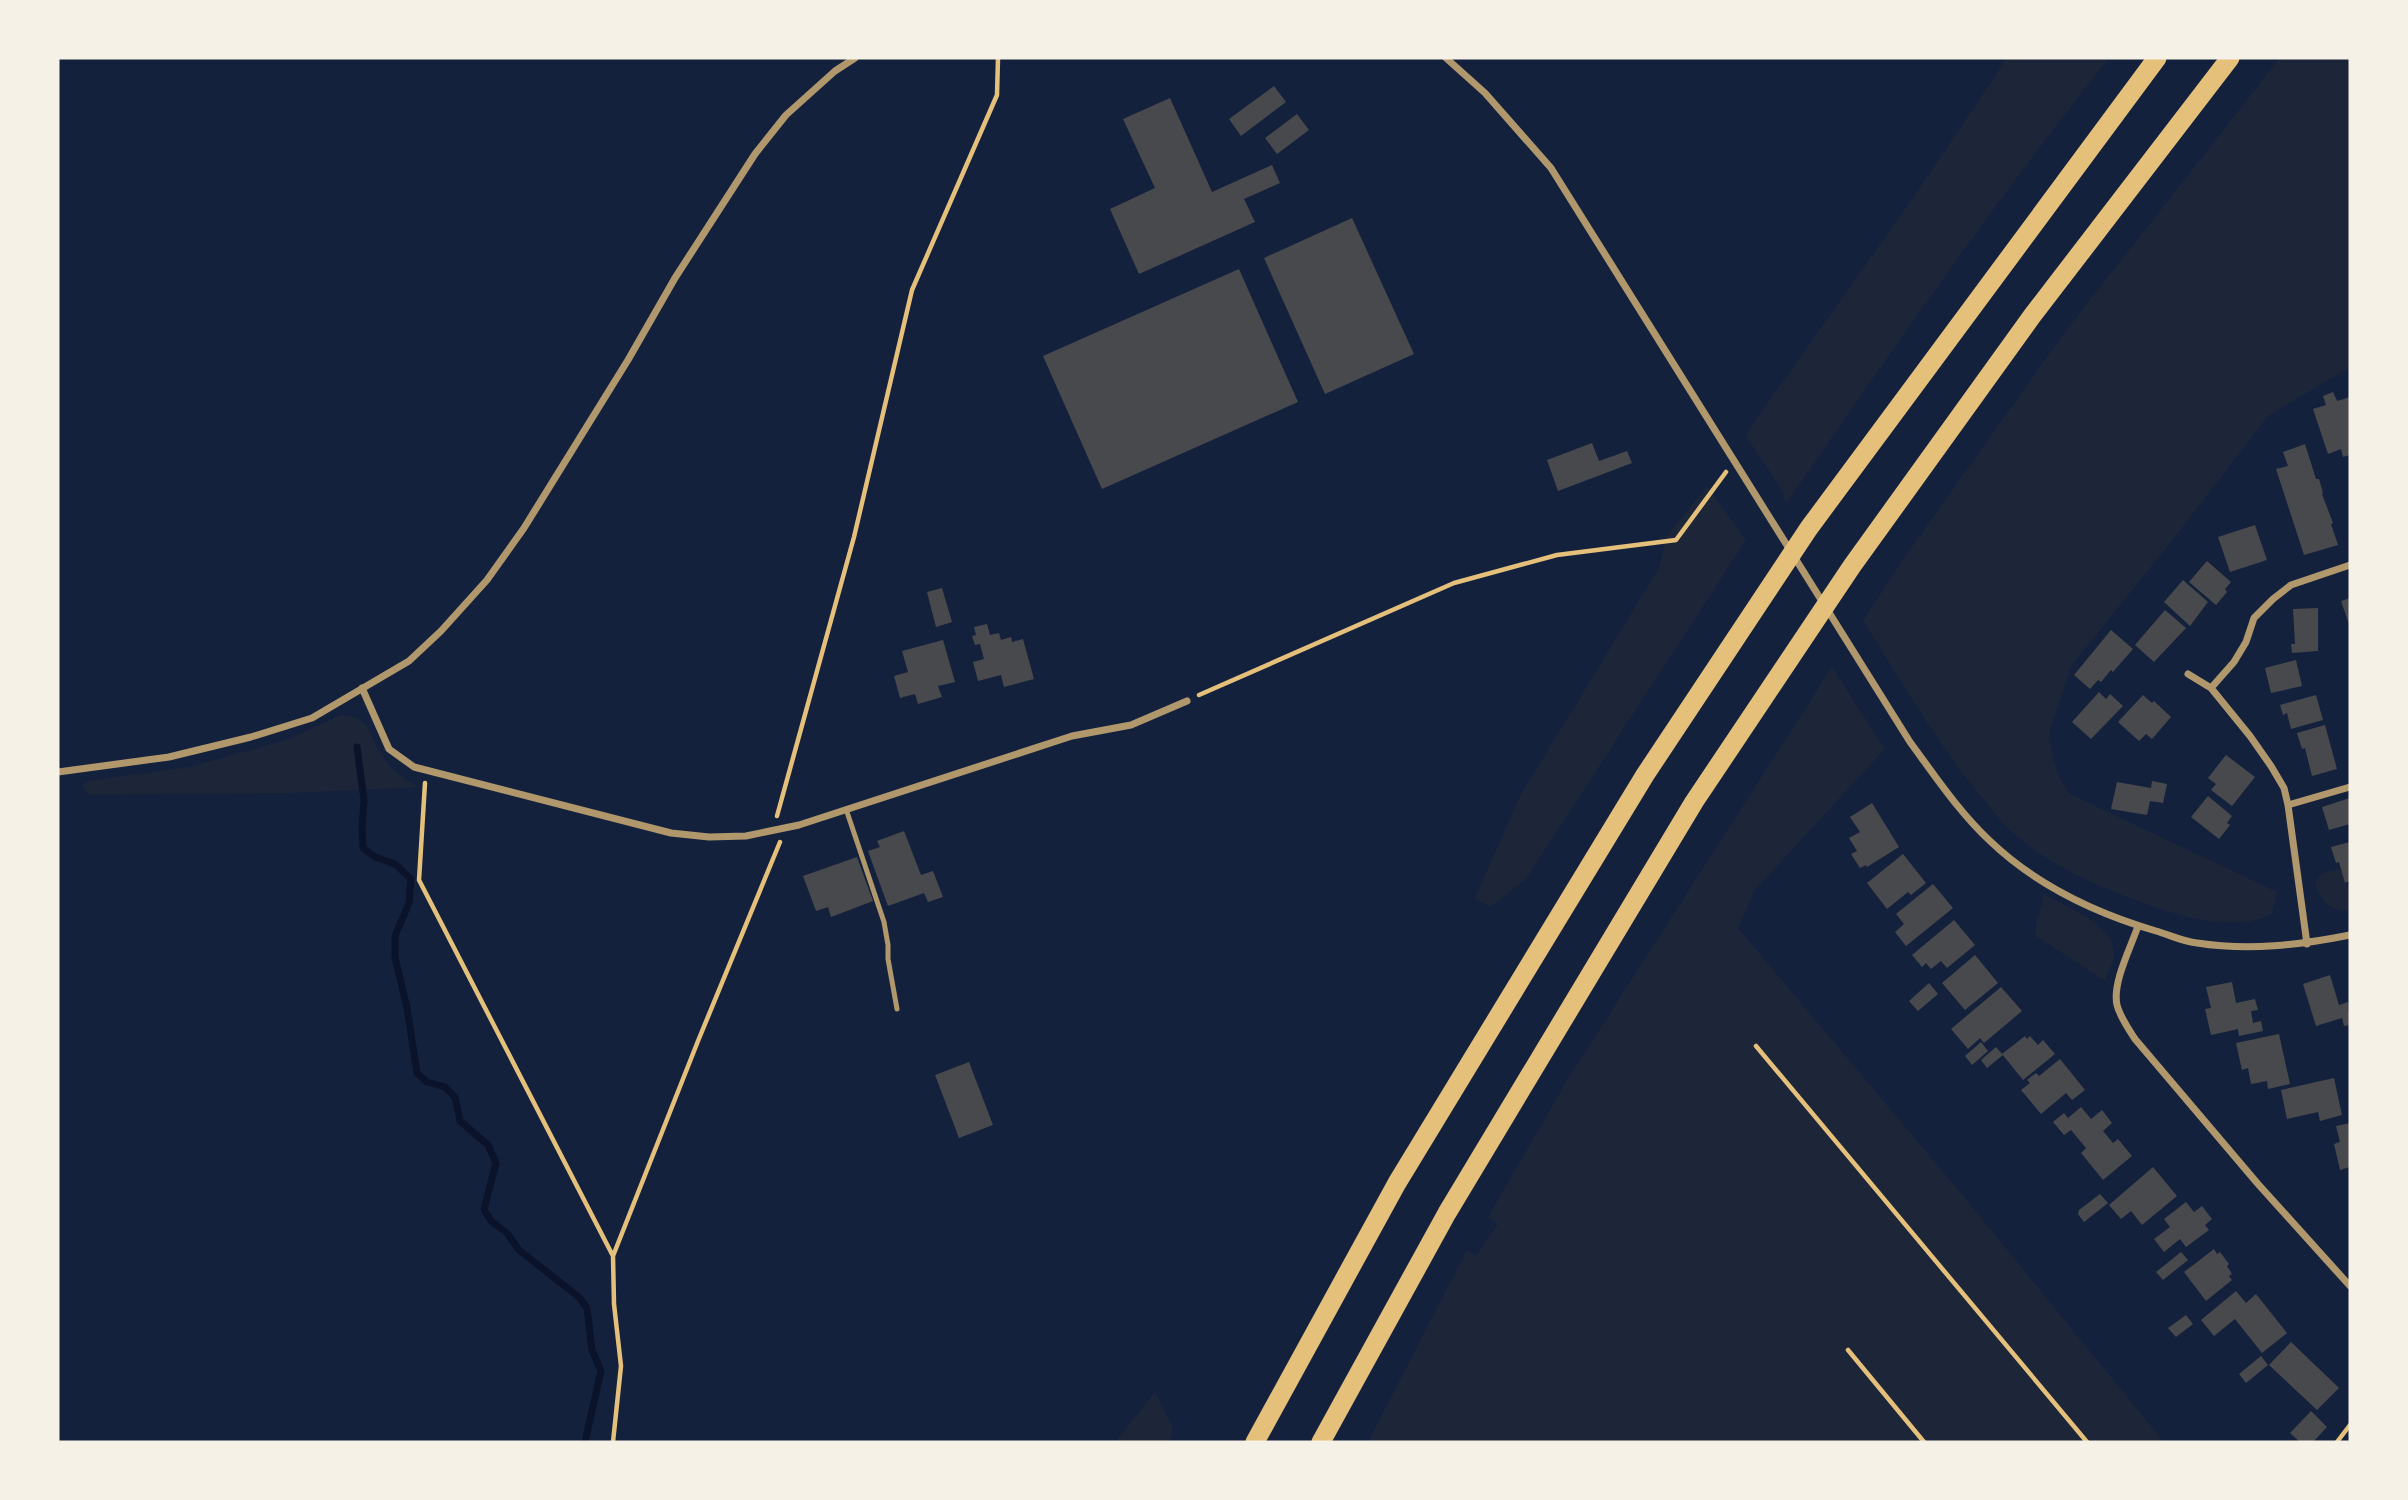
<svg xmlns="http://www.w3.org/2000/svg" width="2408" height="1500" font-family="Manrope,sans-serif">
<rect width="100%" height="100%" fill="#14213d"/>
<!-- green -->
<path fill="#1d2539" d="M 2007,58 L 2109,58 C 1995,201 1890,353 1786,504 L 1781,488 L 1745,435 L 1915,195 Z
M 2280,58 L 2350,58 L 2350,367 L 2268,416 L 2178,533 L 2072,665 L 2049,733 L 2053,758 L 2060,778 L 2070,794 L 2277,892 L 2272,913 C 2243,931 2195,920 2164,910 C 2111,892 2056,871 2013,833 C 2003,824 1994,812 1985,801 C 1938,746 1902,682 1863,621 L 1904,558 L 2064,333 Z
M 1707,486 L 1746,540 L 1526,879 L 1490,907 L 1475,898 L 1520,796 L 1659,568 L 1667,536 Z
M 1832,667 L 1885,749 L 1755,890 L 1738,928 L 1960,1192 L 2164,1442 L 1368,1442 L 1467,1250 L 1476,1256 L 1498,1224 L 1488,1217 L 1569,1077 Z
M 341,715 C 373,718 367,732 381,754 C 391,770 403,779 419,787 L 291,793 L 89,795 L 82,786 L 88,781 L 190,767 L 286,740 Z
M 2341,869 L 2345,883 L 2350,890 L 2350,911 C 2331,911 2321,902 2315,885 C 2320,871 2327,871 2341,869 Z
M 2043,894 C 2065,906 2114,924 2114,954 C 2113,963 2108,973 2105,981 L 2036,936 C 2034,921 2043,909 2043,894 Z
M 1155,1392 L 1173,1428 L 1169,1442 L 1115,1442 Z"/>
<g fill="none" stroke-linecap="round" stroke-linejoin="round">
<!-- stream -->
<path stroke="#0b132b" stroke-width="7" d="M 357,747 L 364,800 L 362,827 L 363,848 L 375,857 L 395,864 L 411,879 L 409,903 L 395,936 L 395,957 L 407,1008 L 417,1073 L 427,1082 L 445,1087 L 455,1097 L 460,1121 L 488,1145 L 496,1163 L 484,1209 L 491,1221 L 507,1233 L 519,1250 L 580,1298 L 587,1308 L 592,1350 L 601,1371 L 585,1442"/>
</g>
<!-- building -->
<path fill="#48494c" d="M 1274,86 L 1286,102 L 1241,136 L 1229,119 Z
M 1170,98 L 1212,192 L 1272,165 L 1280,183 L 1244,199 L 1255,222 L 1139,274 L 1110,209 L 1155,188 L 1123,119 Z
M 1297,114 L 1309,130 L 1277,154 L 1265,138 Z
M 1352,218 L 1414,354 L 1325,394 L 1264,258 Z
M 1239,269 L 1298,402 L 1102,489 L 1043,356 Z
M 2333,392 L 2337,401 L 2350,397 L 2350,455 L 2343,457 L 2341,449 L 2328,454 L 2313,409 L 2326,405 L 2323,396 Z
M 1592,443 L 1599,461 L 1627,451 L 1632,463 L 1558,491 L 1547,460 Z
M 2305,444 L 2316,479 L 2319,479 L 2323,493 L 2322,494 L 2333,523 L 2331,524 L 2338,545 L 2304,555 L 2276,469 L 2288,466 L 2283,452 Z
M 2255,525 L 2267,560 L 2230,572 L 2218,537 Z
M 2207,561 L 2231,582 L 2225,589 L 2227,592 L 2216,605 L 2189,582 Z
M 2183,580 L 2208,602 L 2190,626 L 2164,602 Z
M 942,588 L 952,622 L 936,627 L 927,592 Z
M 2350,598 L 2350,627 L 2341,601 Z
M 2318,608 L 2318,651 L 2292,653 L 2291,644 L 2295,644 L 2293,609 Z
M 2165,610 L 2186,628 L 2154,662 L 2135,645 Z
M 987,624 L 990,635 L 999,633 L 1001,640 L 1011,637 L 1012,642 L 1023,639 L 1034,679 L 1004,687 L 1001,675 L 978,681 L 973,662 L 984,659 L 980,644 L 975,645 L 972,636 L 976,635 L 974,627 Z
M 2111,630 L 2133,649 L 2113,672 L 2111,670 L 2101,682 L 2098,680 L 2090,689 L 2074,675 Z
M 943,640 L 955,682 L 938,686 L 942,697 L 918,704 L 915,694 L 900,698 L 894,676 L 908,672 L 902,651 Z
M 2296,660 L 2302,686 L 2271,693 L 2265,668 Z
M 2099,692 L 2106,699 L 2110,694 L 2123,706 L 2091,739 L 2072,722 Z
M 2143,695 L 2152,703 L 2154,701 L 2171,717 L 2152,739 L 2146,734 L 2139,741 L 2118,722 Z
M 2316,695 L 2323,720 L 2291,729 L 2287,713 L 2283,715 L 2280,705 Z
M 2325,725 L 2337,769 L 2312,776 L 2305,748 L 2302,749 L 2297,733 Z
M 2226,755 L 2255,777 L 2232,806 L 2211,790 L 2216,784 L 2208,778 Z
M 2152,781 L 2167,784 L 2163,803 L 2150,801 L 2147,815 L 2111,809 L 2117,782 L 2151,788 Z
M 2208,796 L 2232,816 L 2227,823 L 2230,825 L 2219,839 L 2191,817 Z
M 2350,798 L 2350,824 L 2329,830 L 2322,807 Z
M 1872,803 L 1899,847 L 1867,867 L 1866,865 L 1860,868 L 1851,854 L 1857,851 L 1849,838 L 1860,832 L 1850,817 Z
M 904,831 L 921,875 L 933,871 L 943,897 L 928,902 L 924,893 L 888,906 L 868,851 L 880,847 L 877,841 Z
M 2350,842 L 2350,881 L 2345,883 L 2339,862 L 2336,863 L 2331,847 Z
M 1903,854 L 1926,883 L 1911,895 L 1908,892 L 1887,909 L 1867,883 Z
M 857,857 L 873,901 L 831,917 L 828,907 L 816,911 L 803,876 Z
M 1933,884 L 1953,908 L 1906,946 L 1895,932 L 1904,924 L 1896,914 Z
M 1954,920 L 1975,945 L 1947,968 L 1941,961 L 1931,969 L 1926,963 L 1922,967 L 1912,955 Z
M 1975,955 L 1998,983 L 1965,1010 L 1942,983 Z
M 2330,975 L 2339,1005 L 2348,1002 L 2350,1025 L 2344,1026 L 2342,1018 L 2316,1026 L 2303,984 Z
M 2232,982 L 2236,1003 L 2255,999 L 2258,1010 L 2251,1011 L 2253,1023 L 2261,1021 L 2263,1031 L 2239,1036 L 2238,1029 L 2211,1035 L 2205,1009 L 2211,1008 L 2206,987 Z
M 1929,983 L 1938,994 L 1918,1011 L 1909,1001 Z
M 2001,987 L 2022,1011 L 1984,1043 L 1980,1038 L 1968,1049 L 1951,1029 Z
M 2279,1034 L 2290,1084 L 2268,1089 L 2267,1081 L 2251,1084 L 2248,1068 L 2242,1070 L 2236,1043 Z
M 2025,1036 L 2027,1039 L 2030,1036 L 2038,1045 L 2043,1040 L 2055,1054 L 2023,1080 L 2002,1054 Z
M 1981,1042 L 1988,1051 L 1972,1065 L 1965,1056 Z
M 1996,1047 L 2003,1055 L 1987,1068 L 1981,1060 Z
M 2060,1059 L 2085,1090 L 2072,1100 L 2066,1093 L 2041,1114 L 2021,1090 L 2030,1083 L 2027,1080 L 2036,1073 L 2039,1076 Z
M 969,1062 L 993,1125 L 959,1138 L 935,1075 Z
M 2334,1078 L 2342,1115 L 2320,1121 L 2318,1112 L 2287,1119 L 2281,1090 Z
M 2081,1107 L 2091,1119 L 2102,1110 L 2112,1123 L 2103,1131 L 2113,1143 L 2118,1139 L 2132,1156 L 2103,1180 L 2081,1153 L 2086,1148 L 2071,1130 L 2064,1135 L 2053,1122 L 2064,1113 L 2068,1118 Z
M 2350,1123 L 2350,1167 L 2340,1170 L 2334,1144 L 2340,1142 L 2336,1126 Z
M 2153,1167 L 2177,1196 L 2142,1225 L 2131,1211 L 2121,1219 L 2109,1205 Z
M 2100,1194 L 2108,1203 L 2084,1222 L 2078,1214 L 2079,1210 Z
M 2186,1202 L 2194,1212 L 2202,1206 L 2212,1219 L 2205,1225 L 2209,1230 L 2186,1247 L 2180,1239 L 2164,1252 L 2154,1239 L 2170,1227 L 2164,1219 Z
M 2214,1249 L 2217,1254 L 2220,1252 L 2229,1264 L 2227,1266 L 2232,1274 L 2229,1276 L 2232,1280 L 2206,1301 L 2184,1272 Z
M 2181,1252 L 2188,1260 L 2163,1280 L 2156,1272 Z
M 2236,1291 L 2246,1303 L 2256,1294 L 2287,1333 L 2262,1353 L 2235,1319 L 2214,1336 L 2201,1320 Z
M 2186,1315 L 2193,1324 L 2176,1337 L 2168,1328 Z
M 2291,1342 L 2339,1388 L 2317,1410 L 2269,1365 Z
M 2261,1356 L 2268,1365 L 2246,1383 L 2239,1374 Z
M 2311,1411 L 2327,1427 L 2313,1442 L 2300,1442 L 2290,1433 Z"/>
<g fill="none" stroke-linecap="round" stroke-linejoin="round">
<!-- path -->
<path stroke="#e5c07b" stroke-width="4.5" d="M 1199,695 L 1454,583 L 1557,555 L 1676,540 L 1726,472
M 425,783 L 419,880 L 613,1256
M 777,816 L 854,537 L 912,290 L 997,95 L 998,58
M 1756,1046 L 2087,1442
M 1848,1350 L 1924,1442
M 613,1442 L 621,1366 L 614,1304 L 613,1256 L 698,1041 L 780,842
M 2337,1442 L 2350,1425"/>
<!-- service -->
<path stroke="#b1986c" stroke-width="5" d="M 846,809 L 884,922 L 888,945 L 888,959 L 897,1009"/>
<!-- minor -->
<path stroke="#b1986c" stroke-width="7" d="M 1446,58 L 1485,93 L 1551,168 L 1910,742 C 1935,776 1959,812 1990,841 C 2037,886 2095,913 2156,931 C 2170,935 2184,942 2197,943 C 2249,951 2300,945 2350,935
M 2188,674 L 2211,688 L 2250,736 L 2271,766 L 2284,788 L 2288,805 L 2307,944
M 362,688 L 389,749 L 414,767 L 671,833 L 709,837 L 746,836 L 799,825 L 1072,736 L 1131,725 L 1187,701
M 2211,688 L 2234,662 L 2246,642 L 2254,618 L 2273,599 L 2291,585 L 2350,565
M 58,772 L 169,757 L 251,737 L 312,718 L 409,661 L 441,631 L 487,580 L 524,528 L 628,360 L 675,278 L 755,154 L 786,115 L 835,71 L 855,58
M 2288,805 L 2350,787
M 2138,926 C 2131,947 2112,983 2117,1005 C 2120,1017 2128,1028 2135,1039 L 2258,1184 L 2350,1286"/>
<!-- motorway -->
<path stroke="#e5c07b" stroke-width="19" d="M 1255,1442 L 1397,1183 L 1645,775 L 1809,528 L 2157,58
M 1321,1442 L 1447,1213 L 1694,802 L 1852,566 L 2032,316 L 2230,58"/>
</g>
<!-- border -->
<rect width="2408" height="1500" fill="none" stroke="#f6f1e7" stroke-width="119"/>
</svg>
